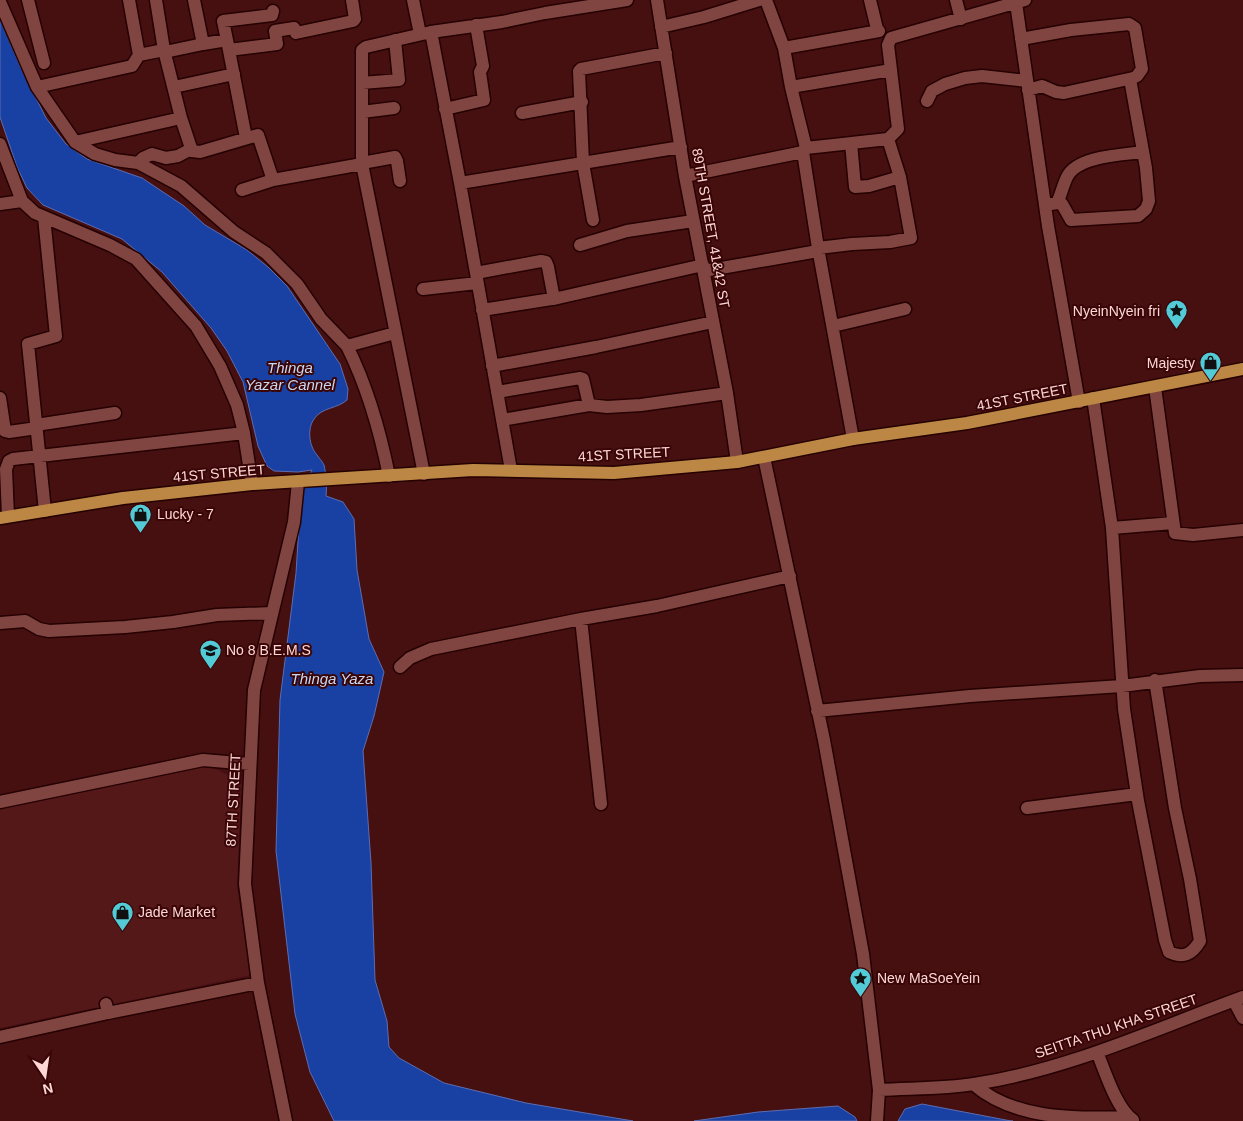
<svg xmlns="http://www.w3.org/2000/svg" width="1243" height="1121" font-family="Arial,sans-serif">
<rect width="100%" height="100%" fill="#461011"/>
<!-- built -->
<path fill="#551819" d="M 204,763 L 241,782 L 237,887 L 251,975 L 0,1028 L 0,803 Z"/>
<!-- water -->
<path fill="#1940a3" stroke="#5d6db2" d="M 0,19 L 20,66 L 46,118 L 66,144 L 87,159 L 142,178 L 184,206 L 205,225 L 247,250 L 268,267 L 287,286 L 340,364 L 348,389 L 347,400 C 337,409 322,407 314,419 C 307,429 309,446 317,455 C 319,458 322,461 324,465 C 326,473 327,486 326,496 L 343,502 L 354,519 L 357,570 L 369,639 L 384,672 L 374,716 L 363,751 L 371,863 L 375,980 L 387,1021 L 389,1047 L 399,1058 L 444,1083 L 526,1103 L 633,1121 L 334,1121 L 310,1072 L 295,1014 L 276,851 L 280,700 L 296,573 L 301,494 L 312,470 L 298,472 L 274,471 L 267,466 L 258,446 L 243,382 L 227,351 L 211,328 L 162,272 L 122,239 L 43,205 L 27,188 L 17,167 L 0,117 Z
M 922,1104 L 1011,1121 L 1013,1121 L 898,1121 L 905,1109 Z
M 838,1106 L 855,1117 L 857,1121 L 694,1121 L 758,1112 Z"/>
<g fill="none" stroke-linecap="round" stroke-linejoin="round">
<defs>
<path id="minor" d="M 28,0 L 44,63
M 129,0 L 139,55
M 156,0 L 164,50 L 181,118 L 192,151 L 200,152 L 258,135 L 273,180 L 362,164
M 194,0 L 203,44
M 413,0 L 420,34
M 657,0 L 685,176 L 727,393 L 737,462
M 766,0 L 784,48 L 791,87 L 806,148 L 803,152 L 818,248 L 853,439
M 956,0 L 961,19
M 0,2 L 37,87 L 75,142 L 95,154 L 115,160 L 138,163 L 181,186 L 234,232 L 266,253 L 297,284 L 321,319 L 347,346
M 1016,3 L 1048,226 L 1079,402
M 661,27 L 704,17 L 759,0
M 431,32 L 460,183 L 511,470
M 1021,39 L 1071,30 L 1129,24 L 1135,28 L 1142,69 L 1137,76 L 1133,78 L 1064,93 L 1056,92 L 1042,86 L 1028,90
M 227,40 L 223,21 L 272,15 L 273,11
M 784,48 L 879,31 L 877,29 L 870,0
M 229,50 L 277,44 L 275,31 L 294,28 L 296,33 L 353,21 L 355,19 L 352,0
M 165,52 L 203,44 L 227,40 L 246,138
M 362,83 L 399,80 L 395,40
M 37,87 L 132,66 L 139,55 L 164,50
M 174,87 L 234,74
M 791,87 L 891,70
M 927,101 L 932,91 L 945,84 L 965,78 L 982,76 L 1027,81
M 445,109 L 484,100 L 480,72 L 483,66 L 476,25
M 362,112 L 394,108
M 522,113 L 582,102
M 75,142 L 181,118
M 851,143 L 855,187 L 869,186 L 900,177
M 0,144 L 22,201 L 35,213 L 110,245 L 136,259 L 196,326 L 220,366 L 237,405 L 244,433 L 252,484
M 806,148 L 888,139 L 898,129 L 888,45 L 891,38 L 1025,0
M 138,163 L 143,158 L 152,154 L 166,158 L 178,156 L 191,149
M 362,163 L 395,157 L 397,161 L 400,181
M 685,176 L 803,152
M 460,183 L 681,147
M 242,190 L 273,180
M 1057,203 C 1061,195 1063,185 1067,177 C 1077,156 1122,155 1143,152
M 0,204 L 22,201
M 1045,205 L 1057,203 L 1062,204 L 1071,220 L 1138,216 L 1146,209 L 1149,201 L 1146,168 L 1130,79
M 44,217 L 56,336 L 28,344 L 45,511
M 593,220 L 583,163 L 579,71 L 581,69 L 666,53
M 580,245 L 627,231 L 693,221
M 818,248 L 852,244 L 890,242 L 911,238 L 900,177 L 888,139
M 704,271 L 818,251
M 476,273 L 541,261 L 546,262 L 548,267 L 554,299
M 423,289 L 477,283
M 482,310 L 558,298 L 703,265
M 833,326 L 905,309
M 492,366 L 596,347 L 713,322
M 1155,387 L 1175,533 L 1193,535 L 1243,530
M 497,392 L 580,378 L 583,379 L 589,405
M 0,398 L 5,431 L 9,432 L 37,428
M 1093,398 L 1112,528 L 1124,709 L 1138,801 L 1165,940 L 1169,952 C 1184,959 1192,954 1200,941 L 1190,879 L 1175,808 L 1155,680
M 502,420 L 589,405 L 607,407 L 641,405 L 727,393
M 36,425 L 115,413
M 764,457 L 824,740 L 863,954 L 879,1090 L 877,1121
M 424,474 L 362,164 L 362,50 L 366,47 L 431,32 L 502,22 L 545,13 L 627,0
M 389,476 C 380,431 368,388 347,346 L 395,333
M 8,516 L 6,469 L 9,461 L 13,459 L 244,433
M 1112,528 L 1173,523
M 581,619 L 601,804
M 0,623 L 25,621 L 39,629 L 49,631 L 125,627 L 173,622 L 217,615 L 272,613
M 400,667 L 410,658 L 431,649 L 581,619 L 657,606 L 790,576
M 817,711 L 970,696 L 1122,686 L 1200,676 L 1243,675
M 0,802 L 203,760 L 250,764
M 1027,808 L 1137,794
M 1234,1001 L 1243,1018
M 106,1004 L 108,1013 L 258,983
M 0,1037 L 108,1013
M 1097,1052 C 1105,1071 1116,1108 1133,1120
M 973,1084 C 1016,1121 1076,1118 1129,1117
M 879,1090 C 910,1088 943,1089 974,1084 C 1068,1070 1155,1029 1243,997
M 286,1121 L 258,983 L 245,884 L 254,690 L 294,522 L 298,482"/>
<path id="major" d="M 0,518 L 123,498 L 252,484 L 473,470 L 614,473 L 737,462 L 853,439 L 967,423 L 1243,369"/>
</defs>
<!-- minor casing -->
<use href="#minor" stroke="#250102" stroke-width="15"/>
<!-- major casing -->
<use href="#major" stroke="#250102" stroke-width="15"/>
<!-- minor -->
<use href="#minor" stroke="#804541" stroke-width="12"/>
<!-- major -->
<use href="#major" stroke="#bc8744" stroke-width="12"/>
</g>
<!-- icons -->
<defs>
<symbol id="sight-pin" viewBox="-11 -11 22 30"><path d="M0 17L-7.5 6A9.5 9.5 0 1 1 7.5 6Z" fill="#52cbd7" stroke="#3a0507"/><path d="M0-6L1.8-2.2L6-1.7L2.9 1.2L3.7 5.4L0 3.3L-3.7 5.4L-2.9 1.2L-6-1.7L-1.8-2.2Z" fill="#111"/></symbol>
<symbol id="shop-pin" viewBox="-11 -11 22 30"><path d="M0 17L-7.5 6A9.5 9.5 0 1 1 7.5 6Z" fill="#52cbd7" stroke="#3a0507"/><path d="M-5-2.5h2.3a2.7 3.5 0 0 1 5.4 0H5L5.5 6h-11ZM-1.5-2.5h3a1.5 2.3 0 0 0-3 0Z" fill="#111"/></symbol>
<symbol id="school-pin" viewBox="-11 -11 22 30"><path d="M0 17L-7.5 6A9.5 9.5 0 1 1 7.5 6Z" fill="#52cbd7" stroke="#3a0507"/><path d="M0-5L7-2L0 1L-7-2ZM-4 1L0 2.5L4 1V4Q0 6-4 4Z" fill="#111"/></symbol>
</defs>
<g fill-rule="evenodd">
<use href="#sight-pin" x="1164" y="298" width="25" height="34"/>
<use href="#shop-pin" x="1198" y="350" width="25" height="34"/>
<use href="#shop-pin" x="128" y="502" width="25" height="34"/>
<use href="#school-pin" x="198" y="638" width="25" height="34"/>
<use href="#shop-pin" x="110" y="900" width="25" height="34"/>
<use href="#sight-pin" x="848" y="966" width="25" height="34"/>
</g>
<g text-anchor="middle" dominant-baseline="central" stroke-width="4" stroke-linejoin="round" paint-order="stroke">
<!-- street labels -->
<g font-size="14" fill="#fcd7d4" stroke="#3a0507">
<text transform="translate(711 228) rotate(80)">89TH STREET, 41&amp;42 ST</text>
<text transform="translate(1022 397) rotate(-11)">41ST STREET</text>
<text transform="translate(624 454) rotate(-3)">41ST STREET</text>
<text transform="translate(219 473) rotate(-5)">41ST STREET</text>
<text transform="translate(233 800) rotate(-87)">87TH STREET</text>
<text transform="translate(1116 1026) rotate(-19)">SEITTA THU KHA STREET</text>
</g>
<!-- poi labels -->
<g font-size="14" fill="#fcd7d4" stroke="#3a0507" text-anchor="start">
<text x="1160" y="311" text-anchor="end">NyeinNyein fri</text>
<text x="1195" y="363" text-anchor="end">Majesty</text>
<text x="157" y="514">Lucky - 7</text>
<text x="226" y="650">No 8 B.E.M.S</text>
<text x="138" y="912">Jade Market</text>
<text x="877" y="978">New MaSoeYein</text>
</g>
<!-- water labels -->
<g font-size="15" font-style="italic" fill="#c9d6f0" stroke="#3a0507">
<text x="290" y="367">Thinga<tspan x="290" dy="17">Yazar Cannel</tspan></text>
<text x="332" y="678">Thinga Yaza</text>
</g>
</g>
<!-- north arrow -->
<g transform="translate(45 1076) rotate(167)" stroke="#3a0507" stroke-width="4" paint-order="stroke">
<path d="M0-4L9 19L0 12L-9 19Z" fill="#fcd7d4"/>
<text y="-8" font-size="14" font-weight="bold" text-anchor="middle" fill="#fcd7d4">N</text>
</g>
</svg>
